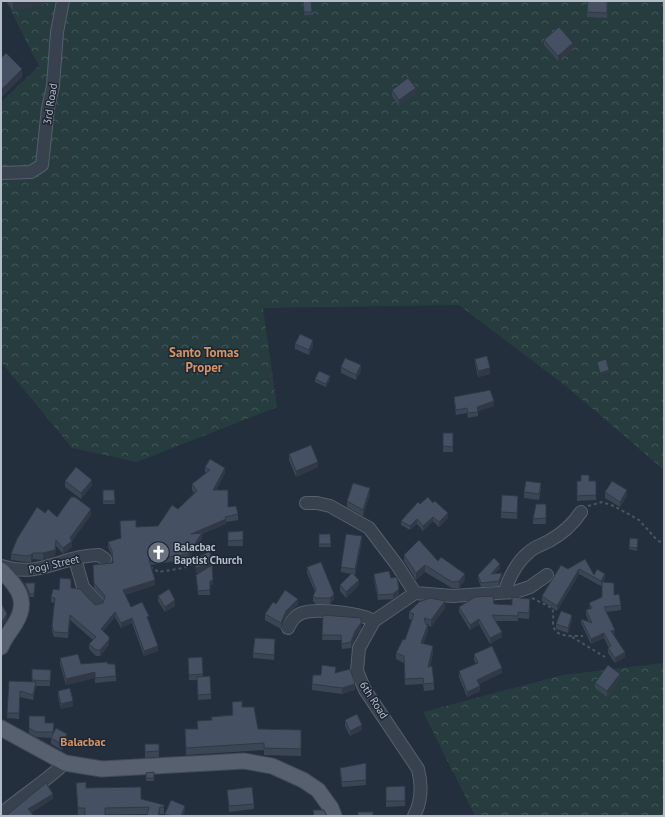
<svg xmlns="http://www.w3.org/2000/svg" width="665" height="817" font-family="'PT Sans',sans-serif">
<defs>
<pattern id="forest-crowns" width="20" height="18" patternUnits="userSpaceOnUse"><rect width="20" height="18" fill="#263c3f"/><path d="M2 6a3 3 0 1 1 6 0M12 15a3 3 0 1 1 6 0" fill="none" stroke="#435659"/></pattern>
</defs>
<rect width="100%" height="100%" fill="#242f3e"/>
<!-- forest -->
<path fill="url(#forest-crowns)" d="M 6,1 L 664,1 L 664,470 L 567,387 L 459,305 L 263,308 L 277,407 L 137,462 L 72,448 L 1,362 L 1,102 L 39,66 Z
M 664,663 L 664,816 L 475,816 L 423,712 L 563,675 Z"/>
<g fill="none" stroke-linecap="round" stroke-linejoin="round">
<defs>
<path id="minor" d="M 1,173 L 31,172 L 42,165 L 48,108 L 53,86 L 57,32 L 63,1
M 306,503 L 317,503 L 330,506 L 369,528 L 397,565 L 415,593
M 75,559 L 83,587 L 98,603
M 1,566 C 40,579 63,555 99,555 L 105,559
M 505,592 C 508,579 517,562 528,553 C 533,547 542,545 549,541 C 562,534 573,524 581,512
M 288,628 C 291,622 294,616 302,613 C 316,608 361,613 374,621
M 1,814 C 22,796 45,782 65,763
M 414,816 C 422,801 422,785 418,769 L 365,690 L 357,671 L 359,648 L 374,621 L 415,593 L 453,596 L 515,592 L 530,587 L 547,575"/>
<path id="major" d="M 1,570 C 17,586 29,600 16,622 C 11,631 4,638 1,647
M 1,728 L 65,763 L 102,769 L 244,761 L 272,766 L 303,780 L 318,790 L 331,808 L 334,816"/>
</defs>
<!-- minor casing -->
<use href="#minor" stroke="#565f6c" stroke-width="14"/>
<!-- major casing -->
<use href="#major" stroke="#414a57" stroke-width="17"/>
<!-- path -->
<path stroke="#44595c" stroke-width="2" stroke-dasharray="3 3" stroke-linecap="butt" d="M 588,506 L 602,502 L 614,506 L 639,520 L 657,540 L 664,544
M 150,567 L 159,572 C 167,570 188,569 191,564 L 190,556
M 532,598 L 552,608 C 554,613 553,618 553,624 C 554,638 573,636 583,636
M 572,637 L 605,657"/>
<!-- minor -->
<use href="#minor" stroke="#38414e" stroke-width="12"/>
<!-- major -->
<use href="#major" stroke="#56606e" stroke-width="15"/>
</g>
<!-- wall -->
<path fill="#3b4654" d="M 7,1 L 55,1 L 13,11 Z
M 303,1 L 311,1 L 312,15 L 304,15 Z
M 608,1 L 607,18 L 587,17 L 587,12 Z
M 544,40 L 573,49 L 558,61 L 544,45 Z
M 392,90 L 416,94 L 399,106 L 392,96 Z
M 295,344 L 313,346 L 309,355 L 295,349 Z
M 475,359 L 490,374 L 478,377 L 475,364 Z
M 341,367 L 361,371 L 356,380 L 341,373 Z
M 315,379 L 330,379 L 326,387 L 315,382 Z
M 454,397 L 494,406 L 478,411 L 478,416 L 468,418 L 467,413 L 456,415 L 454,402 Z
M 443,433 L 453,433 L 453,452 L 443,452 Z
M 289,454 L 318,467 L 296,477 L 289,460 Z
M 205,467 L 225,473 L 216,490 L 228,507 L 238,514 L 238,520 L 226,522 L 226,524 L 202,534 L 202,539 L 188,559 L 151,565 L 155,585 L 125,595 L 131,607 L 149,621 L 158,651 L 144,656 L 132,623 L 121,628 L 115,617 L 103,631 L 109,645 L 100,656 L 96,656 L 89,649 L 89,644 L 93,640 L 70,620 L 68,638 L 54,637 L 52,631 L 52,626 L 54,603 L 51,602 L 51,597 L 59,590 L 71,588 L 95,605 L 103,603 L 104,600 L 94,588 L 93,565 L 113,563 L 112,556 L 108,547 L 108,542 L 121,538 L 136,527 L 158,526 L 178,509 L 194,493 L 192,490 L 192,484 L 206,473 L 205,472 Z
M 65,481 L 92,485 L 81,499 L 65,487 Z
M 577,481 L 596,481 L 596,500 L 577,501 Z
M 541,488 L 539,500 L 524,498 L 524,492 Z
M 103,490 L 114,490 L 115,504 L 103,504 Z
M 605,492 L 627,496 L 620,507 L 605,498 Z
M 370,494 L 363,516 L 347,507 L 347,501 Z
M 518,502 L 517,519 L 501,518 L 501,512 Z
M 420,504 L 448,518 L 439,527 L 433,521 L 423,531 L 417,524 L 410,530 L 401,525 L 401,521 Z
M 546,504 L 546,524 L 533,524 L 533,519 Z
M 45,513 L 57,517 L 91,515 L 72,541 L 72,547 L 63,554 L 56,546 L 55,556 L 43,560 L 33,559 L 31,562 L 27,562 L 11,560 L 11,554 Z
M 243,531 L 243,546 L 228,546 L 228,532 Z
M 319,534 L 330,534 L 331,547 L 319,547 Z
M 362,541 L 355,575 L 354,575 L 359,585 L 346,598 L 340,591 L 340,585 L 351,574 L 341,572 L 341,567 Z
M 638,542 L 637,551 L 629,549 L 629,547 Z
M 404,555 L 465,580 L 459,588 L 452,588 L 425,572 L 416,580 L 404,561 Z
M 195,559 L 211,566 L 213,584 L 210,585 L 210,595 L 198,595 L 196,579 L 196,575 L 201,572 L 196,573 Z
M 585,559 L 594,575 L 605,578 L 603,582 L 614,595 L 621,605 L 621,610 L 606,612 L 615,635 L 613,635 L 625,657 L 615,663 L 608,653 L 608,648 L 609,648 L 604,638 L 591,644 L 581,623 L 581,619 L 589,622 L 586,615 L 586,610 L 590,609 L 589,603 L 602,597 L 602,585 L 601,586 L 579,574 L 557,611 L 542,601 L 542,596 L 568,569 Z
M 307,567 L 334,599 L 330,604 L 316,604 L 313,601 L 313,596 L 315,592 L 307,573 Z
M 500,568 L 495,574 L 502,577 L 499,586 L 481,587 L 478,579 L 478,575 Z
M 374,574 L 391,578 L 399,595 L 393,599 L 378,600 L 374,580 Z
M 25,583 L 35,583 L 34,597 L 30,597 L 25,585 Z
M 158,596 L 175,606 L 165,612 L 158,601 Z
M 276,604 L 298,604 L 286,617 L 281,629 L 265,620 L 265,614 Z
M 494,604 L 512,605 L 530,604 L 529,619 L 518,618 L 518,621 L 495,621 L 502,637 L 490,644 L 479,624 L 470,630 L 459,612 L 459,607 Z
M 445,608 L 431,627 L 428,625 L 428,631 L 423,644 L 433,653 L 430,667 L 434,683 L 434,690 L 424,691 L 423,684 L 405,685 L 404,663 L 396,659 L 396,653 L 405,640 L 412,620 L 409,619 L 409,612 Z
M 323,615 L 361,629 L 355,637 L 351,648 L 342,649 L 341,640 L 322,640 Z
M 572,620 L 568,633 L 556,629 L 556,624 Z
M 275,644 L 274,660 L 253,658 L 253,653 Z
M 474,654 L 502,673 L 479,684 L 480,691 L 467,697 L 459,677 L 459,671 L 476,664 L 474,660 Z
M 202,657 L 203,677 L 211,694 L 211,699 L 198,700 L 197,680 L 189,680 L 188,658 Z
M 60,658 L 81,664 L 108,664 L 116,676 L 116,681 L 95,683 L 95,678 L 66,685 L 60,664 Z
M 32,669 L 51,670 L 50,686 L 36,686 L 33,700 L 20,697 L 19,719 L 7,718 L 9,681 L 32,682 Z
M 336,673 L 355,690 L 342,694 L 312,690 L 312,684 L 321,675 Z
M 620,679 L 607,697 L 595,688 L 595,683 Z
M 58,691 L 73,706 L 61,709 L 58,697 Z
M 232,702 L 242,707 L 258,729 L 301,730 L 301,756 L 264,755 L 264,750 L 186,755 L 185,729 L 197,729 L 197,721 L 211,720 L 232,715 Z
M 29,716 L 45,723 L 54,723 L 53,733 L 67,739 L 62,750 L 51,744 L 51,738 L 36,737 L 29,733 Z
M 345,720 L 362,730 L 350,736 L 345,726 Z
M 145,744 L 159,744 L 159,757 L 145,758 Z
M 366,763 L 366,785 L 342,787 L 340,774 L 340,768 Z
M 154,772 L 154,781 L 146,781 L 146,773 Z
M 76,783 L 86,788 L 141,799 L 164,805 L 164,814 L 160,814 L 160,816 L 147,816 L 147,814 L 78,815 Z
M 405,786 L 405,806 L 386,807 L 386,787 Z
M 227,790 L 254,804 L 254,809 L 229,812 Z
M 185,811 L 183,816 L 165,816 L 165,814 Z"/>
<!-- shaded-wall -->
<path fill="#303945" d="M 21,1 L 55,1 L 13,11 L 13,3 Z
M 573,43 L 573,49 L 558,61 L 558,56 Z
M 22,69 L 22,77 L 1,98 L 1,90 Z
M 416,88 L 416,94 L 399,106 L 399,100 Z
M 313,340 L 313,346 L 309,355 L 309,350 Z
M 361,365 L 361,371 L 356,380 L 356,375 Z
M 490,368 L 490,374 L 478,377 L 478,371 Z
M 609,370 L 609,373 L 600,375 L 600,373 Z
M 330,376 L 330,379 L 326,387 L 326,384 Z
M 494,401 L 494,406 L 477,411 L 477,407 Z
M 318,462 L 318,467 L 296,477 L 296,471 Z
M 225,468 L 225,473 L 213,495 L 213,490 Z
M 92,480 L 92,485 L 81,499 L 81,493 Z
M 370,488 L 370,494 L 363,516 L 363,510 Z
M 627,490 L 627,496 L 620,507 L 620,502 Z
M 91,509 L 91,515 L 72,541 L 72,547 L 63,554 L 63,548 Z
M 448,513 L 448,518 L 439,527 L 439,522 Z
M 433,517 L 433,521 L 423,531 L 423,526 Z
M 226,519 L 226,524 L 202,534 L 202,539 L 188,559 L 188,554 L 191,534 Z
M 417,519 L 417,524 L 410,530 L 410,526 Z
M 362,536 L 362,541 L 355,575 L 355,569 Z
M 56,540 L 55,556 L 43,560 L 43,553 Z
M 33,553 L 33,559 L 31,562 L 31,555 Z
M 211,563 L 211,568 L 196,573 L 196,568 Z
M 500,564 L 500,568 L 491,578 L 491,574 Z
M 425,565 L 425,572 L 416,580 L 416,573 Z
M 579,569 L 579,574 L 557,611 L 557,606 Z
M 502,573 L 502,577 L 499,586 L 499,581 Z
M 465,574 L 465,580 L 459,588 L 459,581 Z
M 605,574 L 605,578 L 601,586 L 601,581 Z
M 155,580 L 155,585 L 123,595 L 123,590 Z
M 213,580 L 213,584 L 210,585 L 210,581 Z
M 359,580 L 359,585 L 346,598 L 346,592 Z
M 399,589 L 399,595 L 393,599 L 393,594 Z
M 334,594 L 334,599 L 330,604 L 330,598 Z
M 298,599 L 298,604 L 286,617 L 281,629 L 281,623 L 286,611 Z
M 175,600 L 175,606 L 165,612 L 165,607 Z
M 445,601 L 445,608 L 431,627 L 431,620 Z
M 115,612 L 115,617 L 101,634 L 101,629 Z
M 7,614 L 7,619 L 1,628 L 1,623 Z
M 572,615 L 572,620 L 568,633 L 568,628 Z
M 132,618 L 132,623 L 121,628 L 121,623 Z
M 479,619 L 479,624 L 470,630 L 470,625 Z
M 361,623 L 361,629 L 355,637 L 351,648 L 351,642 L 355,631 Z
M 428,624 L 428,631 L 421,650 L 421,643 Z
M 615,630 L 615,635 L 611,636 L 611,631 Z
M 502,632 L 502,637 L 490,644 L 490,638 Z
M 604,633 L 604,638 L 591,644 L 591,639 Z
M 109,640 L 109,645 L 100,656 L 100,650 Z
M 158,646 L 158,651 L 144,656 L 144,651 Z
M 433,646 L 433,653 L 428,673 L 428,667 Z
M 625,652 L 625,657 L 615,663 L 615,658 Z
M 502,668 L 502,673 L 477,685 L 477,680 Z
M 95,672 L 95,678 L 66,685 L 66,679 Z
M 620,674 L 620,679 L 607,697 L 607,691 Z
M 36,682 L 36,688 L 33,700 L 33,695 Z
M 355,684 L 355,690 L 342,694 L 342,688 Z
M 480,686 L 480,691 L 467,697 L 467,692 Z
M 73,701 L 73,706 L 61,709 L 61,704 Z
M 362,725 L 362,730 L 350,736 L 350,731 Z
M 67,734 L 67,739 L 62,750 L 62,744 Z
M 53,794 L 53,799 L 28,815 L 28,809 Z
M 185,806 L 185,811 L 183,816 L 181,816 Z
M 160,807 L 160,816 L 158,816 Z"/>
<!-- building -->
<path fill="#455162" stroke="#303945" d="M 12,1 L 21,1 L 13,3 Z
M 303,1 L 311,1 L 312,12 L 304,12 Z
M 588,1 L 607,1 L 607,13 L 587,12 Z
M 559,27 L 573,43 L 558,56 L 544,40 Z
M 6,53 L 22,69 L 1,90 L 1,58 Z
M 408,78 L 416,88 L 399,100 L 392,90 Z
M 300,334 L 313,340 L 309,350 L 295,344 Z
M 487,356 L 490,368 L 478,371 L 475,359 Z
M 345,358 L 361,365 L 356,375 L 341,367 Z
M 606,359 L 609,370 L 600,373 L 597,362 Z
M 319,371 L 330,376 L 326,384 L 315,379 Z
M 490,390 L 494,401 L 477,407 L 478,412 L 468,413 L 467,408 L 456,410 L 454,397 Z
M 443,433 L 453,433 L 453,447 L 443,446 Z
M 311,445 L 318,462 L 296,471 L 289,454 Z
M 210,459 L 225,468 L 213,490 L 228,490 L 228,507 L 236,506 L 238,514 L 225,517 L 226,519 L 191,534 L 202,533 L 188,554 L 149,560 L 155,580 L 123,590 L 131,607 L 142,602 L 149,616 L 147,617 L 158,646 L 144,651 L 132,618 L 121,623 L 115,612 L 101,629 L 109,637 L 109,640 L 100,650 L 96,650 L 89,644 L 96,637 L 70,615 L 68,633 L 54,632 L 52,626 L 55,598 L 51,597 L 53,589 L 59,590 L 60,578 L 71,579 L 71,588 L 80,589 L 95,605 L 103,603 L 105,596 L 94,583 L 93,565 L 113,563 L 112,551 L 108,542 L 121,538 L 120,521 L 136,520 L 136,527 L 158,526 L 172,505 L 178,509 L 197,491 L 192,484 L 210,470 L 205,467 Z
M 76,467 L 92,480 L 81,493 L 65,481 Z
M 581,475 L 589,475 L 589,481 L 596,481 L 596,495 L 577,496 L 577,481 L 581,481 Z
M 526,481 L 541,483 L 539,494 L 524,492 Z
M 612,481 L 627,490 L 620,502 L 605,492 Z
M 353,483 L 370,488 L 363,510 L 347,501 Z
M 103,490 L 114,490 L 115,501 L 103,501 Z
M 502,495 L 518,496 L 517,513 L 501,512 Z
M 71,497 L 75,497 L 91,509 L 70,538 L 72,541 L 63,548 L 56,540 L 55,550 L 43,553 L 33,553 L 31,555 L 27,556 L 11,554 L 17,539 L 37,507 L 45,513 L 48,509 L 57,517 Z
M 428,497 L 433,503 L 435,501 L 448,513 L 439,522 L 433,517 L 423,526 L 417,519 L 410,526 L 401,521 L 418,502 L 420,504 Z
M 536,504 L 546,504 L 546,518 L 533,519 Z
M 243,531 L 243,540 L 228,541 L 228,532 Z
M 319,534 L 330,534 L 331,544 L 319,544 Z
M 346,534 L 362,536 L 355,569 L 341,567 Z
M 630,538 L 638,539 L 637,548 L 629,547 Z
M 419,540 L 438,561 L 441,557 L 465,574 L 459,581 L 452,582 L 425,565 L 416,573 L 404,555 Z
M 210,551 L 211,563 L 196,568 L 195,559 Z
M 494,558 L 500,564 L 491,574 L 502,573 L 499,581 L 481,583 L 478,575 Z
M 585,559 L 594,575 L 597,569 L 605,574 L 601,581 L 579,569 L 557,606 L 542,596 L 561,565 L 568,569 Z
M 321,562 L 334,594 L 330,598 L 316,598 L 313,596 L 316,590 L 307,567 Z
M 212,565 L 213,580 L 210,581 L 210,590 L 198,591 L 196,575 Z
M 389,571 L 391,578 L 397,577 L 399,589 L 393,594 L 378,595 L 374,574 Z
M 352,573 L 359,580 L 346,592 L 340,585 Z
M 602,582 L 614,583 L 614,595 L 619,594 L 621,605 L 604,607 L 615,630 L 611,631 L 625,652 L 615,658 L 608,648 L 611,646 L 604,633 L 591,639 L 581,619 L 592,623 L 586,610 L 592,608 L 589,603 L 602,597 Z
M 25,583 L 35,583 L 34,594 L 30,594 Z
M 169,589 L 175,600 L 165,607 L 158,596 Z
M 285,590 L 298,599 L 286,611 L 281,623 L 265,614 L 273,602 L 276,604 Z
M 493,596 L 494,604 L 512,605 L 512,597 L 530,599 L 529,613 L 518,612 L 518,616 L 492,615 L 502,632 L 490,638 L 479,619 L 470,625 L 459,607 L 475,597 Z
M 430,598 L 445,601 L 431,620 L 424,618 L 426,625 L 428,624 L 421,643 L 433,646 L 428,667 L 432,666 L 434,683 L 424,684 L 423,678 L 405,679 L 404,656 L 396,653 L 403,639 L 405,640 L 414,614 L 409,612 L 419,602 Z
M 1,603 L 7,614 L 1,623 Z
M 561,611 L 572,615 L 568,628 L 556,624 Z
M 323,615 L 361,618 L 361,623 L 355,631 L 351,642 L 342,644 L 341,635 L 322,635 Z
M 255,638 L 275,639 L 274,655 L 253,653 Z
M 492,646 L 502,668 L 477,680 L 480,686 L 467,692 L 459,671 L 478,663 L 474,654 Z
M 78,654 L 81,664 L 107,662 L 108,664 L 115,664 L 116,676 L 95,678 L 95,672 L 66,679 L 60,658 Z
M 202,657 L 203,674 L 189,675 L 188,658 Z
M 322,665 L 336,667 L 335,673 L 350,669 L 355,684 L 342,688 L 312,684 L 313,675 L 321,675 Z
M 608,665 L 620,674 L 607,691 L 595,683 Z
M 32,669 L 51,670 L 50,681 L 32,680 Z
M 210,676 L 211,694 L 198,695 L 197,677 Z
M 9,681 L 36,682 L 33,695 L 20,691 L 19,713 L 7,713 Z
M 70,688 L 73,701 L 61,704 L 58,691 Z
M 242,701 L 242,707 L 254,707 L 258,729 L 301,730 L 301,749 L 264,748 L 264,743 L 186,748 L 185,729 L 198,729 L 197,721 L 212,720 L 211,717 L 233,715 L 232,702 Z
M 357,714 L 362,725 L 350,731 L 345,720 Z
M 29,716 L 45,716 L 45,723 L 54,723 L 53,732 L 36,732 L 29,728 Z
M 56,728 L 67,734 L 62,744 L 51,738 Z
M 145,744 L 159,744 L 159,751 L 145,752 Z
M 366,763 L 366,780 L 342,782 L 340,768 Z
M 154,772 L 154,778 L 146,778 L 146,773 Z
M 86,782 L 86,788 L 141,787 L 141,799 L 164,805 L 164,807 L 160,807 L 158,816 L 147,816 L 149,807 L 105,808 L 105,816 L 85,816 L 85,808 L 78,808 L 76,783 Z
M 46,783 L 53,794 L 28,809 L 34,816 L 19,816 L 18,815 L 17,816 L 8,816 L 7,815 Z
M 405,786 L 405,801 L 386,801 L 386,787 Z
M 252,787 L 254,804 L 229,806 L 227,790 Z
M 171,800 L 185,806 L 181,816 L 172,816 L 165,814 Z
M 313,810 L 324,810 L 327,816 L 314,816 Z
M 358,812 L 373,812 L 373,816 L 358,816 Z"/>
<!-- icons -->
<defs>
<symbol id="church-disc" viewBox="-11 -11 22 22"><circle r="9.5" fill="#6b7280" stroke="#1d2633"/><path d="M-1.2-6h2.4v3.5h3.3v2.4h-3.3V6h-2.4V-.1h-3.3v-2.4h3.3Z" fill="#fff"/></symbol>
</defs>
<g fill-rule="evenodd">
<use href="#church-disc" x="146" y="540" width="25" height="25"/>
</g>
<g text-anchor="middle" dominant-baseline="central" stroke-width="3" stroke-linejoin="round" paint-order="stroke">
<!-- street labels -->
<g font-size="11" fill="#b4bcc9" stroke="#1d2633">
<text transform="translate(50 104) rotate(-81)">3rd Road</text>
<text transform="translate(54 564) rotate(-13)">Pogi Street</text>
<text transform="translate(374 700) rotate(57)">6th Road</text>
</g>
<!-- poi labels -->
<g font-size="11" font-weight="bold" fill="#b4bcc9" stroke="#1d2633" text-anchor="start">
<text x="174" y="547">Balacbac<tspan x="174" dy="13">Baptist Church</tspan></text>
</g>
<!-- neighbourhood labels -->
<g font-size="12" font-weight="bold" fill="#d59563" stroke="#1d2633">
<text x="83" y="741">Balacbac</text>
</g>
<!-- quarter labels -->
<g font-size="13" font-weight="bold" fill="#d59563" stroke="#1d2633">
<text x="204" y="352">Santo Tomas<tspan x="204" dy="15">Proper</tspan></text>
</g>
</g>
<!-- border -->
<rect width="665" height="817" fill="none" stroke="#b4bcc9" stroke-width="4"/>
</svg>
